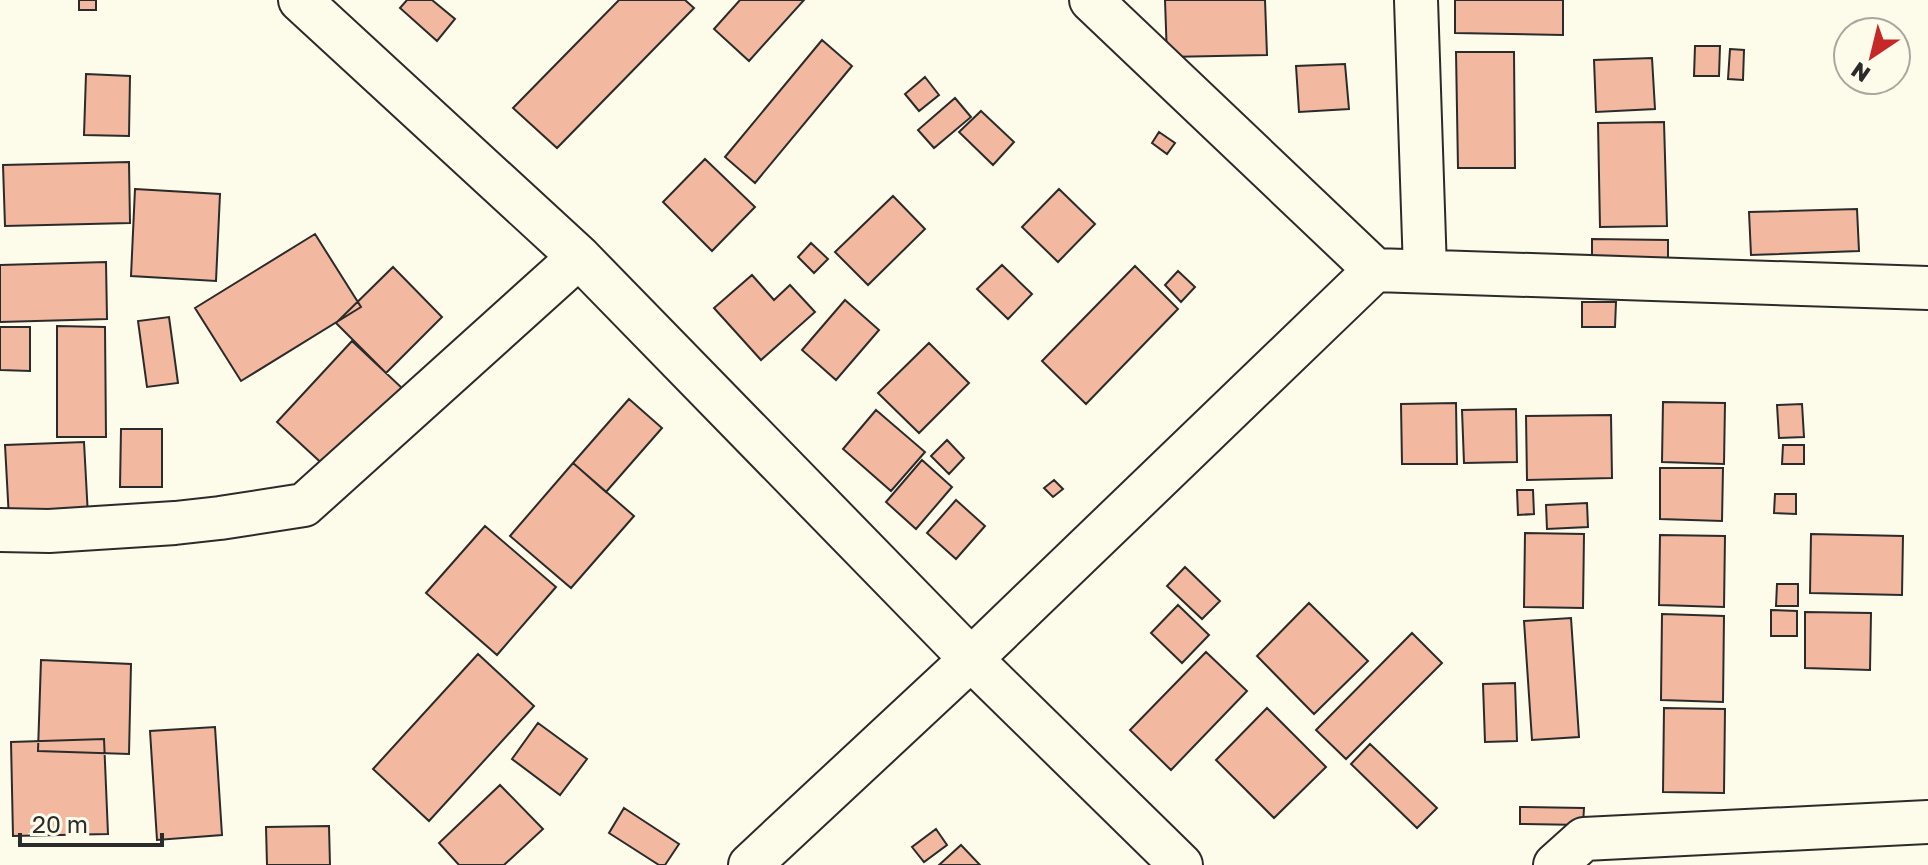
<svg xmlns="http://www.w3.org/2000/svg" width="1928" height="865" font-family="'Golos Text',sans-serif">
<rect width="100%" height="100%" fill="#fdfbea"/>
<!-- building -->
<path fill="#f2b8a0" stroke="#2b2b2b" stroke-width="2" d="M 79,0 L 96,0 L 96,10 L 79,10 Z
M 407,0 L 432,0 L 455,19 L 437,41 L 400,8 Z
M 619,0 L 685,0 L 694,8 L 557,148 L 513,108 Z
M 740,0 L 804,0 L 749,61 L 714,29 Z
M 1165,0 L 1265,0 L 1267,55 L 1167,57 Z
M 1455,0 L 1563,0 L 1563,35 L 1455,33 Z
M 822,40 L 852,66 L 755,183 L 725,157 Z
M 1695,46 L 1720,46 L 1719,76 L 1694,76 Z
M 1730,49 L 1744,50 L 1743,80 L 1728,79 Z
M 1456,52 L 1514,52 L 1515,168 L 1458,168 Z
M 1652,58 L 1655,109 L 1596,112 L 1594,60 Z
M 1345,64 L 1349,109 L 1299,112 L 1296,66 Z
M 86,74 L 130,76 L 129,136 L 84,135 Z
M 925,77 L 939,95 L 919,111 L 905,94 Z
M 955,98 L 971,117 L 934,148 L 918,130 Z
M 981,111 L 1014,142 L 993,165 L 959,132 Z
M 1664,122 L 1667,226 L 1600,227 L 1598,123 Z
M 1159,132 L 1175,143 L 1167,154 L 1152,143 Z
M 705,159 L 755,207 L 712,251 L 663,202 Z
M 129,162 L 130,223 L 5,226 L 3,165 Z
M 135,189 L 220,194 L 216,281 L 131,276 Z
M 1059,189 L 1095,224 L 1058,262 L 1022,227 Z
M 893,196 L 925,229 L 868,285 L 835,252 Z
M 1857,209 L 1859,251 L 1751,255 L 1749,212 Z
M 315,234 L 361,307 L 241,381 L 195,308 Z
M 1592,239 L 1668,240 L 1668,265 L 1592,264 Z
M 811,243 L 828,259 L 814,273 L 798,257 Z
M 106,262 L 107,319 L 0,322 L 0,265 Z
M 1002,265 L 1032,294 L 1008,319 L 977,289 Z
M 1135,266 L 1178,309 L 1086,404 L 1042,361 Z
M 393,267 L 442,317 L 386,373 L 336,323 Z
M 1178,271 L 1195,287 L 1181,302 L 1165,285 Z
M 752,275 L 774,300 L 790,285 L 815,312 L 761,360 L 714,308 Z
M 845,300 L 879,330 L 836,380 L 802,350 Z
M 1582,302 L 1616,302 L 1615,327 L 1582,327 Z
M 169,317 L 178,383 L 147,387 L 138,321 Z
M 57,326 L 105,327 L 106,437 L 57,437 Z
M 0,327 L 30,327 L 30,371 L 0,370 Z
M 352,341 L 403,389 L 328,469 L 277,422 Z
M 929,343 L 969,383 L 919,433 L 878,393 Z
M 629,399 L 662,428 L 606,492 L 573,463 Z
M 1663,402 L 1725,403 L 1724,464 L 1662,462 Z
M 1456,403 L 1457,464 L 1402,464 L 1401,404 Z
M 1802,404 L 1804,437 L 1779,438 L 1777,405 Z
M 1516,409 L 1517,462 L 1464,463 L 1462,410 Z
M 876,410 L 925,452 L 891,491 L 843,449 Z
M 1611,415 L 1612,478 L 1527,480 L 1526,416 Z
M 121,429 L 162,429 L 162,487 L 120,487 Z
M 947,440 L 964,458 L 949,474 L 931,456 Z
M 84,442 L 88,516 L 9,519 L 5,445 Z
M 1783,445 L 1804,445 L 1804,464 L 1782,464 Z
M 922,460 L 952,487 L 916,529 L 886,502 Z
M 573,463 L 634,516 L 571,588 L 510,536 Z
M 1660,468 L 1723,468 L 1722,521 L 1660,519 Z
M 1054,480 L 1063,489 L 1053,497 L 1044,488 Z
M 1517,490 L 1533,490 L 1534,514 L 1518,515 Z
M 1775,494 L 1796,494 L 1796,514 L 1774,513 Z
M 956,500 L 985,526 L 956,559 L 927,533 Z
M 1587,503 L 1588,527 L 1547,529 L 1546,505 Z
M 485,526 L 556,587 L 497,655 L 426,593 Z
M 1525,533 L 1584,534 L 1583,608 L 1524,607 Z
M 1811,534 L 1903,536 L 1902,595 L 1810,593 Z
M 1660,535 L 1725,536 L 1724,607 L 1659,605 Z
M 1185,567 L 1220,601 L 1202,619 L 1167,586 Z
M 1777,584 L 1798,584 L 1798,606 L 1776,606 Z
M 1309,603 L 1368,661 L 1314,714 L 1257,656 Z
M 1178,605 L 1209,635 L 1182,663 L 1151,633 Z
M 1771,610 L 1797,611 L 1797,636 L 1771,636 Z
M 1805,612 L 1871,613 L 1870,670 L 1805,668 Z
M 1662,614 L 1724,616 L 1723,702 L 1661,700 Z
M 1571,618 L 1579,737 L 1532,740 L 1524,621 Z
M 1412,633 L 1442,663 L 1346,759 L 1316,730 Z
M 1206,652 L 1247,691 L 1171,770 L 1130,730 Z
M 478,654 L 534,706 L 429,821 L 373,769 Z
M 41,660 L 131,664 L 129,754 L 38,751 Z
M 1515,683 L 1517,741 L 1485,742 L 1483,684 Z
M 1267,708 L 1326,767 L 1274,818 L 1216,760 Z
M 1664,708 L 1725,709 L 1724,793 L 1663,792 Z
M 538,723 L 587,759 L 560,795 L 512,759 Z
M 215,727 L 222,835 L 157,840 L 150,731 Z
M 104,739 L 108,834 L 13,836 L 11,742 Z
M 1370,744 L 1437,808 L 1417,828 L 1351,764 Z
M 500,785 L 543,829 L 504,865 L 459,865 L 439,843 Z
M 1520,807 L 1584,808 L 1583,825 L 1520,824 Z
M 624,808 L 679,844 L 665,865 L 659,865 L 609,833 Z
M 329,826 L 330,865 L 267,865 L 266,827 Z
M 936,829 L 947,845 L 924,862 L 912,847 Z
M 961,845 L 980,865 L 939,865 Z"/>
<g fill="none" stroke-linecap="round" stroke-linejoin="round">
<defs>
<path id="minor" d="M 300,0 L 579,257 L 971,659 L 1181,865
M 1091,0 L 1375,270 L 1928,288
M 1416,0 L 1425,270
M 0,530 L 49,531 L 175,523 L 220,518 L 304,505 L 579,257
M 750,865 L 971,659 L 1375,270
M 1555,865 L 1584,839 L 1928,822"/>
</defs>
<!-- minor casing -->
<use href="#minor" stroke="#2b2b2b" stroke-width="46"/>
<!-- minor -->
<use href="#minor" stroke="#fdfbea" stroke-width="42"/>
</g>
<!-- north arrow -->
<g transform="translate(1872 56) rotate(215)"><circle r="38" fill="#fdfbea" stroke="#a9a89e" stroke-width="2"/>
<path d="M0-6L14 30L0 20L-14 30Z" fill="#c62828"/>
<text y="-12" font-size="22" font-weight="bold" text-anchor="middle" fill="#2b2b2b">N</text>
</g>
<!-- scale -->
<path d="M20 833v12h142v-12" fill="none" stroke="#2b2b2b" stroke-width="4"/>
<text x="32" y="833" font-size="24" fill="#2b2b2b" stroke="#fdfbea" stroke-width="6" paint-order="stroke">20 m</text>
</svg>
